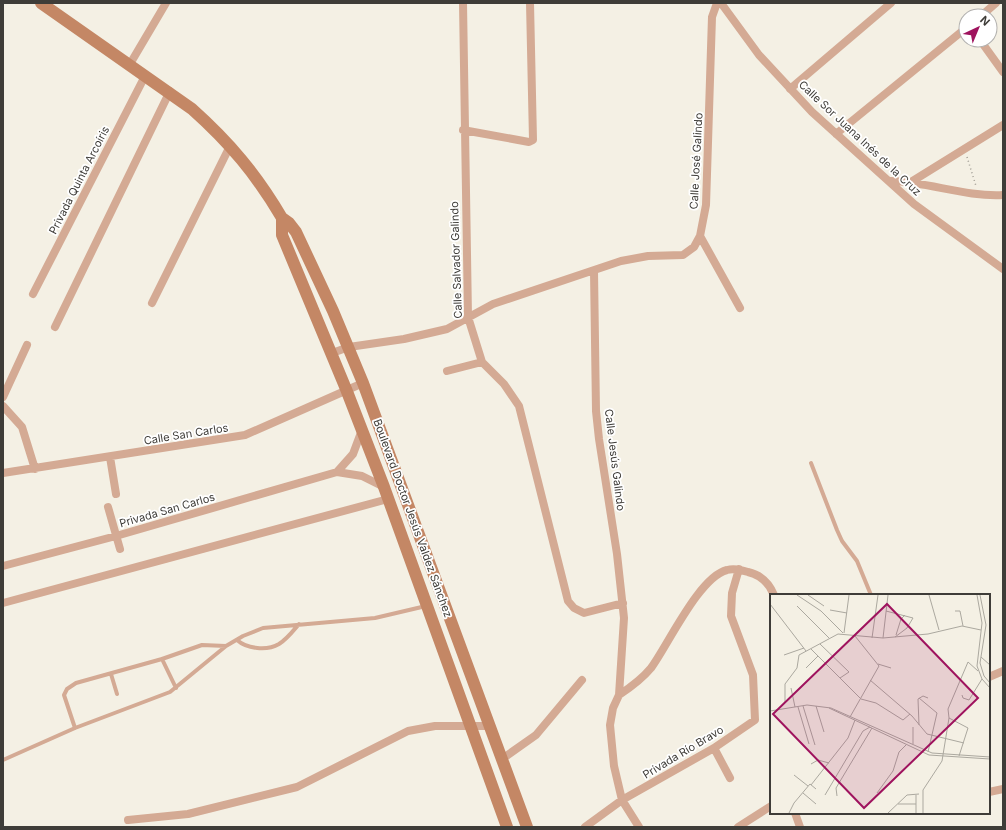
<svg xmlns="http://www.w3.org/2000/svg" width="1006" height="830" font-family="Inter,sans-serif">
<rect width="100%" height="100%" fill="#f4f0e4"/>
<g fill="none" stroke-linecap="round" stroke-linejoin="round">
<!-- path -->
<path stroke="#a19e95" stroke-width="1.5" stroke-dasharray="1 3" stroke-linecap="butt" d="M 967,157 L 976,186"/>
<!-- lane -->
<path stroke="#d4aa94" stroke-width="4" d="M 811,463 L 837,530 L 842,541 L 857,561 L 871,595
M 237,640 C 247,649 267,651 279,644 C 287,639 293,631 299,624
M 162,659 L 202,645 L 226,646
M 111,674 L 117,694
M 75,728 L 64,695 L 67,689 L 76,683 L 162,659 L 176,688
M 3,760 L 75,728 L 170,692 L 226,646 L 243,636 L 263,628 L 375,618 L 426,606"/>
<!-- street -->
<path stroke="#d4aa94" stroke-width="8" d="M 463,3 L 468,317 L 482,362 L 504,384 L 519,406 L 568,601 L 574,608 L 584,613 L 623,603
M 721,3 L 759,55 L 812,112 L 914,204 L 1003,269
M 981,16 L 996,3
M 980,40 L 1003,72
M 130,64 L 166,3
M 790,89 L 891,3
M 463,130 L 529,142 L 533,140 L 530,3
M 836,134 L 966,28
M 891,181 C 929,182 965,197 1003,195
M 911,182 L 1003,125
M 700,236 L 740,308
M 594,271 L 596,411 L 599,439 L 617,554 L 624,618 L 619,695 L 613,708 L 610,725 L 614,766 L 622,800 L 639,827
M 33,294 L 145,76
M 152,303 L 230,146
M 55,327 L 170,91
M 332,353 L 349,347 L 404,339 L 447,329 L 493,304 L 621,261 L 648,256 L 683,255 L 694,247 L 700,236 L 706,205 L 712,17 L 717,3
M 447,371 L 482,362
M 3,397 L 27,345
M 3,406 L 22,427 L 35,469
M 110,457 L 116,494
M 337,472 L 353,454 L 362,430
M 3,473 L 245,435 L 363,383
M 108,507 L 120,549
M 3,566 L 116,536 L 337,472 L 362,476 L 384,487
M 3,603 L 388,499
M 989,677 L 1003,671
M 619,695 C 631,687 642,679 651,668 C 668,645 699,577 727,570 C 734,568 741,570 748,572 C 761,575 769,583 774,595
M 714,748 L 730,778
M 502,759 L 536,735 L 582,680
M 989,792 L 1003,789
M 795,813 L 800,827
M 128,820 L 188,814 L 297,787 L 408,731 L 435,726 L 491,726
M 585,827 L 622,800 L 714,748 L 755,720 L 753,675 L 731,616 L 732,593 L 739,569
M 738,827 L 771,806"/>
<!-- secondary -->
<path stroke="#c48765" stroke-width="12" d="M 41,3 L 192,109 C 230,143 256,174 282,218 L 289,223 L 296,232 L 333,311 L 363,383 L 527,827
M 282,218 L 282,235 L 346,389 L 384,487 L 507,827"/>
</g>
<g text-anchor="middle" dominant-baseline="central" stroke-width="3.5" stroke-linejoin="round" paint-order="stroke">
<!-- street labels -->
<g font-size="11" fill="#3e3c38" stroke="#fff">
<text transform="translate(860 138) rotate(43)">Calle Sor Juana Inés de la Cruz</text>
<text transform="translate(696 161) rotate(-87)">Calle José Galindo</text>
<text transform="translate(79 180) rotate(-63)">Privada Quinta Arcoíris</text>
<text transform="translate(456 260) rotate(-92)">Calle Salvador Galindo</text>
<text transform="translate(186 434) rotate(-9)">Calle San Carlos</text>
<text transform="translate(615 460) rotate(83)">Calle Jesús Galindo</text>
<text transform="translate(167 510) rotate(-16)">Privada San Carlos</text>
<text transform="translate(413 518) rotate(70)">Boulevard Doctor Jesús Valdez Sánchez</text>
<text transform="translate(683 752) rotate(-31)">Privada Río Bravo</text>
</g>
</g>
<!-- overview -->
<g transform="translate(770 594)">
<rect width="220" height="220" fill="#f4f0e4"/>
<path fill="none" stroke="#aba89f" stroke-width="1" d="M 27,1 L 51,17 L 73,39M 38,1 L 54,12M 159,1 L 169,36M 207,1 L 212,29 L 207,72 L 212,85 L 220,94M 210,1 L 216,31 L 210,69 L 214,82 L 220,89M 0,10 L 36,57M 27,12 L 59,44M 60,16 L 77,19M 116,17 L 143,24 L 137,34 L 125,43M 185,17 L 190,17 L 193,32M 74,39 L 79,1M 126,41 L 131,25 L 135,21M 102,44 L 108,1M 113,44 L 118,1M 50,50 L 79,78 L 70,84M 41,55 L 91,105 L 106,109 L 133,126 L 140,120M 14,61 L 34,54M 211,63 L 220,71M 108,70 L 121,74M 36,74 L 48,62M 100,86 L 142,122 L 157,140 L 194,149M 21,94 L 25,113M 192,101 L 193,104 L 199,106 L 212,85M 149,104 L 167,119 L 158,158M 33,112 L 45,151M 46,112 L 54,138M 28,113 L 39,150M 59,114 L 159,161 L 220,165M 9,115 L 15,108 L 15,90 L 27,74 L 29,61 L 68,40 L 113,44 L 158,40 L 192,32 L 211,36M 0,117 L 37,111 L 61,114 L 162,159 L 220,163M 80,123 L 109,72 L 85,42M 179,124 L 198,134 L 189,162M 149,131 L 148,105 L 153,102 L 158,104M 143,150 L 143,133M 41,170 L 48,166 L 59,169M 24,181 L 38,192M 41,191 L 78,144 L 85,126M 33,199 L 46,210M 107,199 L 123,177 L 129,158 L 136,151M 55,201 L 93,137 L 100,133M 67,202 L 66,194 L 102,134M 128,210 L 146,210M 19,219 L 24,209 L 40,190 L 46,195M 118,219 L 137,201 L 149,200M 146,219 L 146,201M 153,219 L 153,196 L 172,167 L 179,124 L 178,115 L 198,68 L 208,77"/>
<path fill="#9f135e" fill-opacity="0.15" stroke="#9f135e" stroke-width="2" d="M 117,10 L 208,104 L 94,214 L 3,120 Z"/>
<rect width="220" height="220" fill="none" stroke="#3e3c38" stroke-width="2"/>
</g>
<!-- border -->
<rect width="1006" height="830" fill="none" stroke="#3e3c38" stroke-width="8"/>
<!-- north arrow -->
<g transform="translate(978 28) rotate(44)"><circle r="19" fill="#ffffff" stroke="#b2b1af"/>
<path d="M0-3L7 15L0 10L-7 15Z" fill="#9f135e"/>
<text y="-6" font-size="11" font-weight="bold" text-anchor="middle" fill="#3e3c38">N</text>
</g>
</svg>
